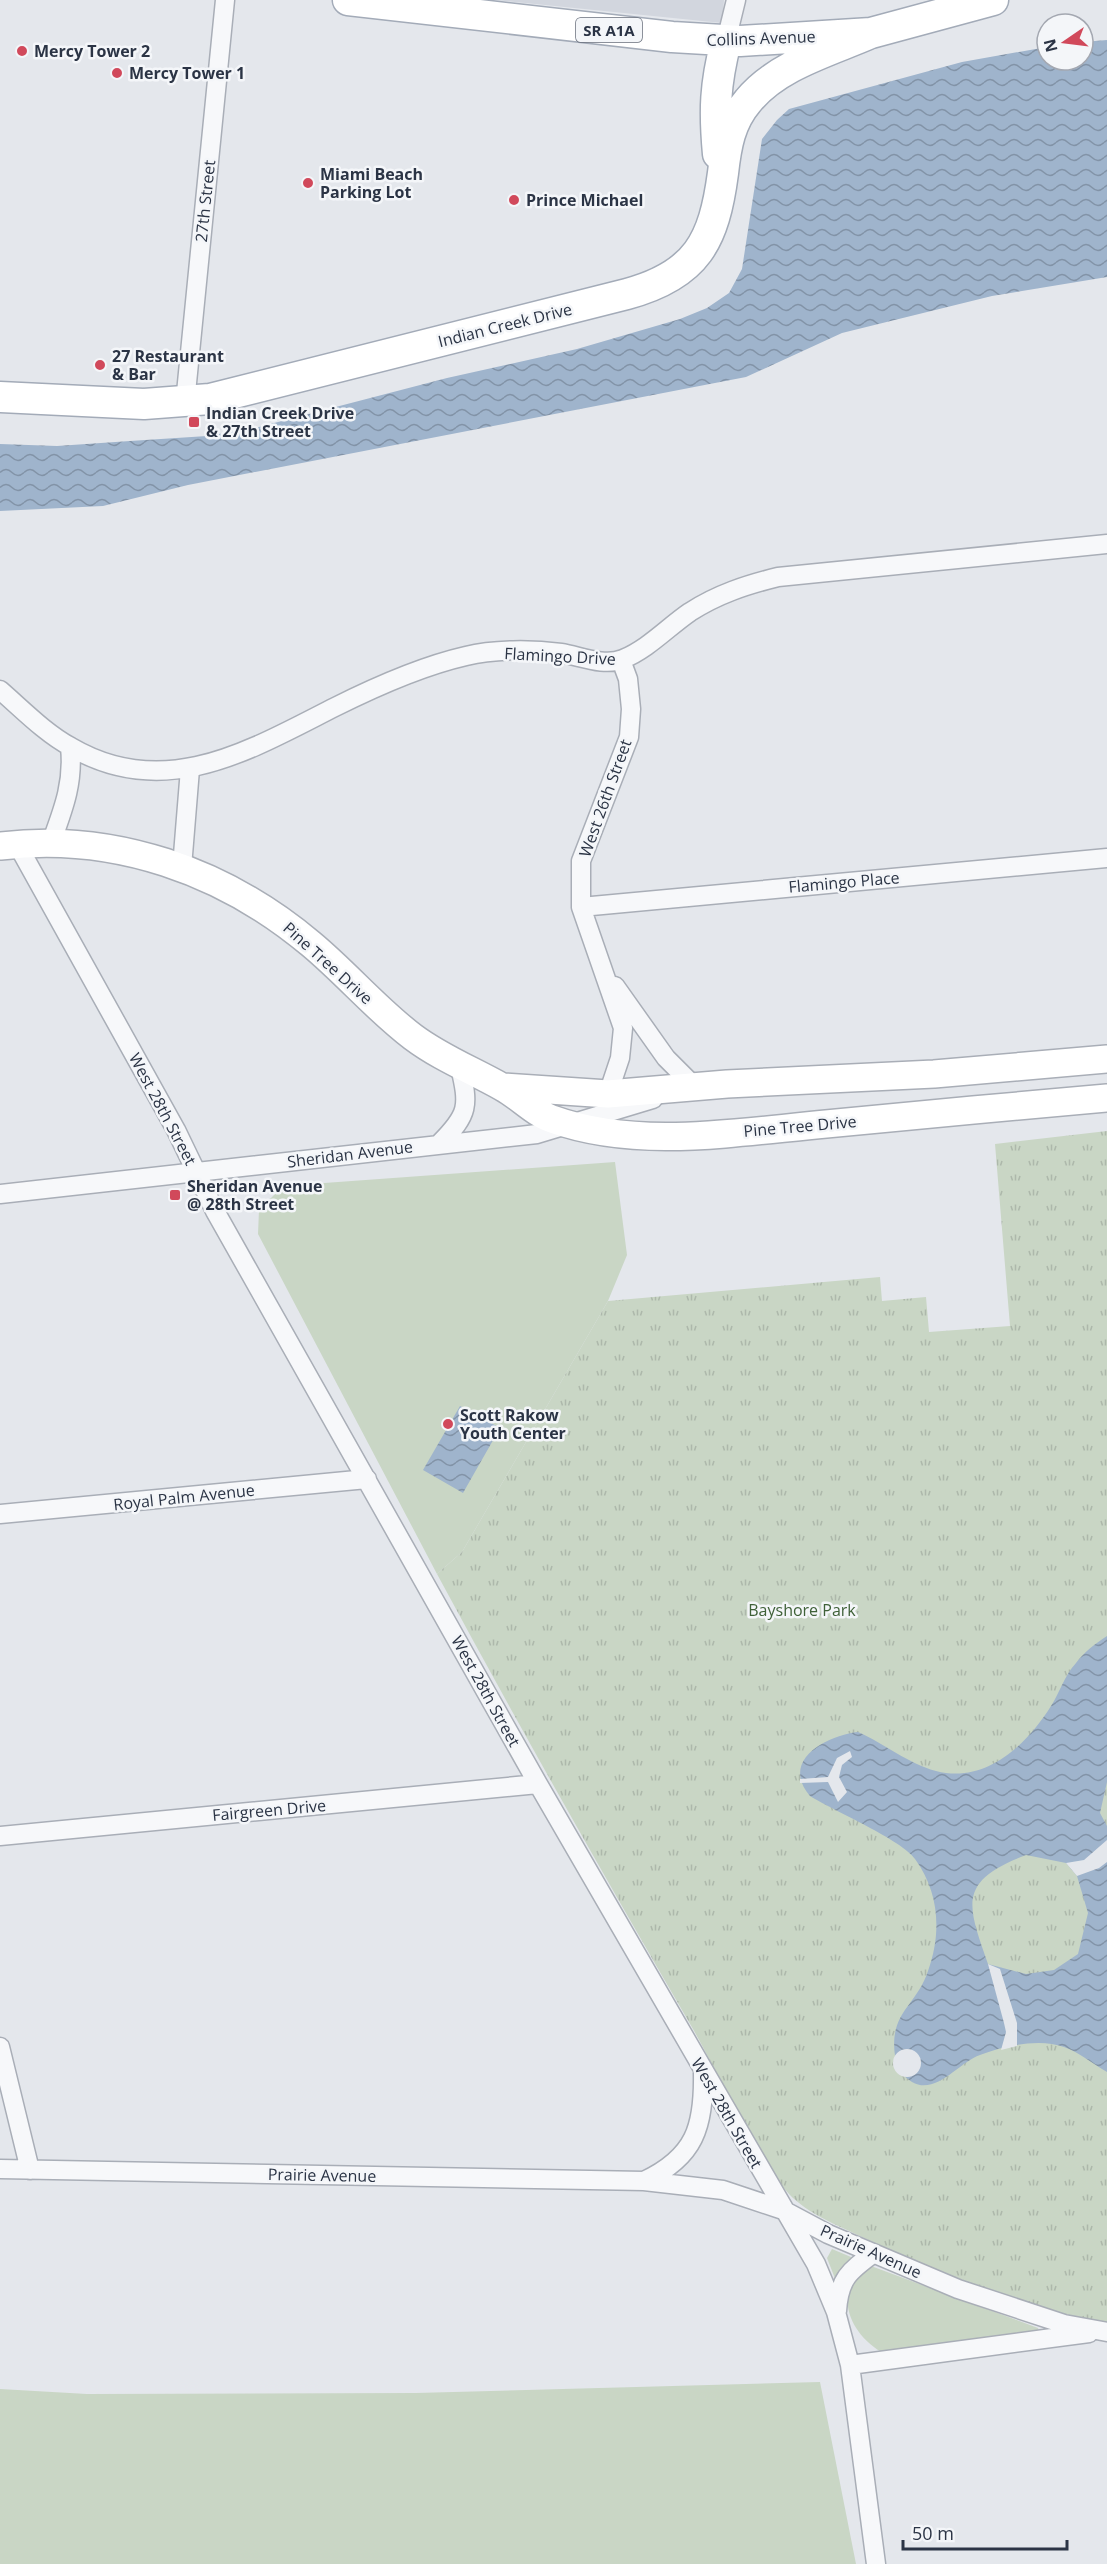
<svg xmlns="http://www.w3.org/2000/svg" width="1107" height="2564" font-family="'Open Sans',sans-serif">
<defs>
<pattern id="park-tufts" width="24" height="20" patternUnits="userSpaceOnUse" patternTransform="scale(1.5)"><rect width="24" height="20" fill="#c9d6c5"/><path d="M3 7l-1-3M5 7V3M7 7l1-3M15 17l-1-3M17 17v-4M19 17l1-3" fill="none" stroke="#adb8ab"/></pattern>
<pattern id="water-waves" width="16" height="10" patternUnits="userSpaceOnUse" patternTransform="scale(1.5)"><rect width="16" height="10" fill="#9fb4cc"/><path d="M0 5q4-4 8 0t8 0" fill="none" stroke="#8293a7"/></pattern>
</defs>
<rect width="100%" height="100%" fill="#e4e7ec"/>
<!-- built -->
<path fill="#d2d6de" d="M 496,0 L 724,0 L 722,23 Z"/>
<!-- grass -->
<path fill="#c9d6c5" d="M 615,1162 L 627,1255 L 608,1301 L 462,1552 L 437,1574 L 258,1234 L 259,1210 L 283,1186 Z
M 832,2249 L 851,2257 L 853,2262 L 836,2281 L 827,2258 Z
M 871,2266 L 1038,2328 L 1039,2331 L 885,2354 C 850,2336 829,2290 871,2266 Z
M 820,2382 L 856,2564 L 0,2564 L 0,2389 L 87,2394 L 416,2393 Z"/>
<!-- park -->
<path fill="url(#park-tufts)" d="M 1107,1131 L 1107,2322 C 1029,2312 933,2270 862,2237 C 837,2225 808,2214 789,2194 C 747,2148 723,2081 693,2029 C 605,1878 520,1728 437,1574 L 462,1552 L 608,1301 L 880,1277 L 882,1301 L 926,1297 L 929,1332 L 1010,1326 L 995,1144 Z"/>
<!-- water -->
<path fill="url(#water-waves)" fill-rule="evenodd" d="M 1107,40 L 1107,277 L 992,296 L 842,333 L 746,377 L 188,485 L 103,506 L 0,511 L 0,444 L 57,446 L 130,441 L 207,436 L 255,428 L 447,378 L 577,349 L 680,319 L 707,308 L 729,293 L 742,269 L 762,139 L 777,120 L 789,109 L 962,62 L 1047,47 L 1047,60 L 1083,60 L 1083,42 Z
M 460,1406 L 500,1428 L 463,1493 L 423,1470 Z
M 1107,1636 L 1107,1782 L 1100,1813 L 1107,1826 L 1107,2072 C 1094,2065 1079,2052 1064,2047 C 1039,2038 1004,2046 980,2055 C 959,2062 936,2096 912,2082 C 902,2076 897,2067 895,2056 C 889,2012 916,2007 928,1971 C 942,1932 939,1892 915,1859 C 902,1840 834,1811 810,1796 C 779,1760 828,1735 858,1732 C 885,1744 907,1763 936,1771 C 985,1784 1026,1746 1051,1706 C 1060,1692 1064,1676 1076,1663 C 1084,1652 1096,1643 1107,1636 ZM 1026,1855 L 1066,1863 L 1077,1876 L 1088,1913 L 1078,1954 L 1054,1970 L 1026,1974 L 988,1964 C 967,1904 957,1881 1026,1855 Z"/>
<!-- pier -->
<path fill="#e4e7ec" d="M 850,1751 L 852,1757 L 842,1765 L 839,1777 L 847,1792 L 838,1802 L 828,1782 L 800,1783 L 800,1779 L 828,1777 L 837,1758 Z
M 1107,1840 L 1107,1862 L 1099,1868 L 1077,1876 L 1066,1863 L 1084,1860 Z
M 988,1964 L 1000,1969 L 1017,2023 L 1017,2046 L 1001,2050 L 1006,2032 L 1004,2023 Z
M893 2063a14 14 0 1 1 28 0a14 14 0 1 1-28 0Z"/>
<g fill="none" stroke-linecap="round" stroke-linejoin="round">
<defs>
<path id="street" d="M 726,41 L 736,0
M 185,403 L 225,0
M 0,690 C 22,709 45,733 71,747 C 165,802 250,750 335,707 C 375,687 422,666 466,656 C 494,649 532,649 561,653 C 580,656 604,667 623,659 C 648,649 668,627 690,612 C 718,594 746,585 778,577 L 1107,544
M 51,843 C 63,810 74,783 70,747
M 17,844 L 176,1130 L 215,1211 L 538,1784 L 816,2264 L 836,2312 L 850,2365 L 876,2564
M 182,867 L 190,769
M 581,907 L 1107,858
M 615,986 L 666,1058 L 695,1087
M 608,1094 L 620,1058 L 623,1028 L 581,907 L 581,861 L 629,737 L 631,709 L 628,679 L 621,660
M 440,1143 C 469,1114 469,1106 460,1067
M 0,1194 L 537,1134 L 653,1099
M 0,1514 L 367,1479
M 0,1836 L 538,1784
M 0,2047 L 30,2170
M 0,2169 L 644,2181 L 723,2190 L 783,2210 L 828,2234 L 958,2289 L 1064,2324 L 1107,2332
M 644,2181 C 695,2157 704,2127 703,2073
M 837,2311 C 839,2279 849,2271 874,2253
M 850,2365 L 1089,2333"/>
<path id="secondary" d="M 0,846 C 114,832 224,871 311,944 C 347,974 376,1009 413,1037 C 441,1058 472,1070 502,1087 C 519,1096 534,1113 552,1119 C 638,1150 737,1132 826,1124 C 920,1115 1013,1106 1107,1098
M 504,1087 L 608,1094 L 727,1084 L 934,1074 L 1107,1059"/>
<path id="primary" d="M 348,0 L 672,37 L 740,41 L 871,33 L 993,0
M 718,154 C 714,110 715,85 726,41
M 0,397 L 144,404 L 210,399 L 627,294 C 697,275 714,241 723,173 C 726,146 730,122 748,101 C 777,65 830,51 871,33"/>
</defs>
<!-- street casing -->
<use href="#street" stroke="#a9aeb7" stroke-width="21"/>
<!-- secondary casing -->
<use href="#secondary" stroke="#a9aeb7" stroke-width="30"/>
<!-- primary casing -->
<use href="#primary" stroke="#a3abb8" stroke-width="33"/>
<!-- street -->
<use href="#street" stroke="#f7f8fa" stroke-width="18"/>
<!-- secondary -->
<use href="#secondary" stroke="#fff" stroke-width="27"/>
<!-- primary -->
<use href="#primary" stroke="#fff" stroke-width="30"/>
</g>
<!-- markers -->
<g fill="#d1495b" stroke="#f4f6f9" stroke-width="2">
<circle cx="22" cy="51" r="6"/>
<circle cx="117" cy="73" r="6"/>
<circle cx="308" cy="183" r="6"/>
<circle cx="514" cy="200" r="6"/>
<circle cx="100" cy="365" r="6"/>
<rect x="188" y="416" width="12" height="12" rx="3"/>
<rect x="169" y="1189" width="12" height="12" rx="3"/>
<circle cx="448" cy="1424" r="6"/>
</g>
<g text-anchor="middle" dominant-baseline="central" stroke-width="5" stroke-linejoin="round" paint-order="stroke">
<!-- shield labels -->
<rect fill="#f4f6f9" stroke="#676e7b" stroke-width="1.5" x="576" y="18" width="66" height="24" rx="4.5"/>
<g font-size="15" font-weight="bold" fill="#2b3445">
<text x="609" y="30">SR A1A</text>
</g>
<!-- street labels -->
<g font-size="16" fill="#2b3445" stroke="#f4f6f9">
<text transform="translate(761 38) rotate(-2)">Collins Avenue</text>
<text transform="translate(205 201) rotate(-84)">27th Street</text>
<text transform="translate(505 325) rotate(-14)">Indian Creek Drive</text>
<text transform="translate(560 656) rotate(3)">Flamingo Drive</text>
<text transform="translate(605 798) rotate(-70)">West 26th Street</text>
<text transform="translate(844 882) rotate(-5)">Flamingo Place</text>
<text transform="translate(328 963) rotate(42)">Pine Tree Drive</text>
<text transform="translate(163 1109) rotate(62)">West 28th Street</text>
<text transform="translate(800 1126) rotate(-5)">Pine Tree Drive</text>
<text transform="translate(350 1154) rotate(-7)">Sheridan Avenue</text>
<text transform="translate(184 1497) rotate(-6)">Royal Palm Avenue</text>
<text transform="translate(486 1691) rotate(61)">West 28th Street</text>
<text transform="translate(269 1810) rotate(-5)">Fairgreen Drive</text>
<text transform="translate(727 2113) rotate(60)">West 28th Street</text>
<text transform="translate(322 2175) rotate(1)">Prairie Avenue</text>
<text transform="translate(871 2251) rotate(24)">Prairie Avenue</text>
</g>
<!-- poi labels -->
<g font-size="16" font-weight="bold" fill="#2b3445" stroke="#f4f6f9" text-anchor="start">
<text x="34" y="51">Mercy Tower 2</text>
<text x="129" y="73">Mercy Tower 1</text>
<text x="320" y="174">Miami Beach<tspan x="320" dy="18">Parking Lot</tspan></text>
<text x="526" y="200">Prince Michael</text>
<text x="112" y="356">27 Restaurant<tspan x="112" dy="18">&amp; Bar</tspan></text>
<text x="206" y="413">Indian Creek Drive<tspan x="206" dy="18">&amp; 27th Street</tspan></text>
<text x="187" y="1186">Sheridan Avenue<tspan x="187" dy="18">@ 28th Street</tspan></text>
<text x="460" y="1415">Scott Rakow<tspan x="460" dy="18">Youth Center</tspan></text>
</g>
<!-- park labels -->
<g font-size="16" fill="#3f6138" stroke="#f4f6f9">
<text x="802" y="1610">Bayshore Park</text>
</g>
</g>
<!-- north arrow -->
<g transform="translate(1065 42) rotate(256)"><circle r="28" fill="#f4f6f9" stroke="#a4a8b1" stroke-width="1.5"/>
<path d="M0-4.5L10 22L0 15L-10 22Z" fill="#d1495b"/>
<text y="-9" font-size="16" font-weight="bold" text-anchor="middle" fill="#2b3445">N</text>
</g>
<!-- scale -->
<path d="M903 2540v9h164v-9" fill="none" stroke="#2b3445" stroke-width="3"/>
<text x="912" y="2540" font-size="18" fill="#2b3445" stroke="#f4f6f9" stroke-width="4.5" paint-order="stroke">50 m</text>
</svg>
